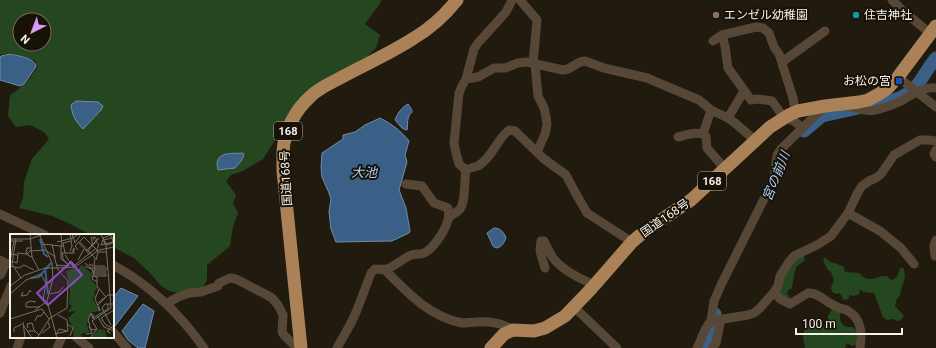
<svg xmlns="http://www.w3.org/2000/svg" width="936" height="348" font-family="Roboto,'Noto Sans JP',sans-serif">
<rect width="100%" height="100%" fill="#211a0f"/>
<!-- green -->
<path fill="#254720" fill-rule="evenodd" d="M 0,0 L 381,0 L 381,2 L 365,24 L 380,35 L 376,48 L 367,57 L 347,68 L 305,93 L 289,112 L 279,134 L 263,159 L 243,171 L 231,175 L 226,181 L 236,195 L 233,203 L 238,213 L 233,227 L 230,246 L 207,265 L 207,280 L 203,287 L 180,293 L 169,291 L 160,285 L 151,274 L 134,258 L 113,247 L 113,235 L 91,235 L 70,224 L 52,216 L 19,208 L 23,198 L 24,182 L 32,159 L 49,139 L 44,132 L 30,125 L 16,127 L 8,116 L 10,95 C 24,86 29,80 38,67 L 35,61 L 23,56 L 10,53 L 0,55 ZM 20,20 L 44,20 L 44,44 L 20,44 Z
M 803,254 L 805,260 C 802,263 799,264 797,266 C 794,269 793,284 792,288 L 788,290 L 787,294 L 792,300 L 791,301 L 779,294 L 783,272 Z
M 825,257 L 830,262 L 835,263 L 844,267 L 845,272 L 859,273 C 870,285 875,275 887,276 L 891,280 L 896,278 L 901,267 L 904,269 L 905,277 L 901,290 L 900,295 L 897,299 L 895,306 L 904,316 L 901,320 L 898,321 L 893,319 L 887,320 L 883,317 L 874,293 L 863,292 L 860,289 L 859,294 L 854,296 L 850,295 L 848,299 L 843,300 L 842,296 L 839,293 L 836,294 L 832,292 L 831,288 L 834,280 L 831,272 L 828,270 L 823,261 Z
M 832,309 L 836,309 L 840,313 L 840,319 L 842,324 L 847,327 L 853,327 L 857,331 C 854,338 858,339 856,345 L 852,346 L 847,343 L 845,348 L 805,348 L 803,337 L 806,323 L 809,321 L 812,326 L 819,330 L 824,327 L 825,324 L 828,320 L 828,316 Z"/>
<!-- water -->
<path fill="#3b6087" stroke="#738ca4" d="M 10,54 C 19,56 31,57 36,65 L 36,67 L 24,84 L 20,86 L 0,80 L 0,57 L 1,56 Z
M 76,101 L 98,102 L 103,106 L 101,110 L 83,129 C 76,122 72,115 71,105 Z
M 408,104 C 416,115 410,110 408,119 C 407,123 408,126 407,130 L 406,130 L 402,128 L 395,120 C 397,114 402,107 408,104 Z
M 380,118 C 392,124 401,131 409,141 L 405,155 L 407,162 L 399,190 L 406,208 L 410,231 L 409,233 L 392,241 L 336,242 L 331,229 L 329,212 L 331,199 L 329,193 L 322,177 L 321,167 L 322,153 L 343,139 L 343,135 L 355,132 L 365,125 Z
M 243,153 L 244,155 L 241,161 L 235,168 L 218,170 C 213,151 230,154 243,153 Z
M 494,228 C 500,228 504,232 506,238 C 504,243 502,247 496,248 L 493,246 L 487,233 Z
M 121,288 L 138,296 L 115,326 L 113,324 L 113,298 Z
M 143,304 L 154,311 L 145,348 L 138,348 L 128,340 L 122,331 Z"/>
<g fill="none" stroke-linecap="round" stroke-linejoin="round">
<!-- river -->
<path stroke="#3b6087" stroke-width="13" d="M 804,131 L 822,116 L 872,105 C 888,103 907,98 918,84 C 924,76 929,66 936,58
M 701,348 C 707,338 713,326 715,314"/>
<!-- minor -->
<path stroke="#574736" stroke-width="9" d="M 520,0 L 537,20 L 533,63
M 892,0 L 903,11 L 931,34
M 722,35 L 725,46 L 728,68 L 751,100 L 758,99 L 772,101 L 784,118 C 792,120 796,121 802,128
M 713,41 L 722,35 L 756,27 L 763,28 L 769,33 L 774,47 L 779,54 L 793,98 L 795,112
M 782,62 L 825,31
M 535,64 L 538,96 L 544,108 L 546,117 L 547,125 L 545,134 L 537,152
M 898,77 L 936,107
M 466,79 L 478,77 L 494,68 L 505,68 L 518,63 L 527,62 L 563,70 L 568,69 L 580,62 L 585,61 L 604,68 L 647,78 L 699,100 L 711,110 L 728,118 L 735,123 L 756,141
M 847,106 C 855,108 866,112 875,110 C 884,108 893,105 901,101 C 912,95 923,86 936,88
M 728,118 L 744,91
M 703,134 L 711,110
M 678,137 C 687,135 698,130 706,136 L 707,148 L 725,169
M 936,150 L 934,154 L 936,157
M 466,170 C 470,168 474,167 478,166 C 492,158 497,139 509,130 L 515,131 L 544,159 L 566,175 L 575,192 L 587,213 L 632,242
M 848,213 L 880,231 L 901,248 L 914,264
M 0,214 L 45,235
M 449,217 C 452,215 456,213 459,210 C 466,204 464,180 466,170 L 459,164 L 456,153 L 454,143 L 459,93 L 462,86 L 466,79 L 474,49 L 478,43 L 506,12 L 512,0
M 935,256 L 934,246 L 936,240
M 0,260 L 6,263 L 1,274 L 0,275
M 113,265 C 150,285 180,314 204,348
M 545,268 L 540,251 L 541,241 L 544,241 C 547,247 550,253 553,258 C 563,271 580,279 595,285
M 384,269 C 406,291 429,317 462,323 C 467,323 472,322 477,322 C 490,321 502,323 513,330
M 774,292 L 780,299 L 790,304 L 808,293 C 815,292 822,298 828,302 C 832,304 835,306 839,308 C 842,309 846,309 848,311 C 862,319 862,334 860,348
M 166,304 L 178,297 L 189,293 L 201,292 L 218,286 L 219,283 L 230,278 L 236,279 L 265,294 L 272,298 L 278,305 L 283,315 L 282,332 L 284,335 L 297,348
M 574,307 L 617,348
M 0,313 L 11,286
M 711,321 L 714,301 L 721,285 L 771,185 L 774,177 L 777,155 L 781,149 L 825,106
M 113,332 L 127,348
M 76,337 L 89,348
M 17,348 L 21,337
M 57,348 L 62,337
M 337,348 L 351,323 L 357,310 L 371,273 L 375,269 C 379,269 384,270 387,269 C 393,267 403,259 409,256 C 415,253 419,255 424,253 C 433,249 444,232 447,223 C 449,218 449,213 448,208 L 434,203 L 422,186 L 406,184
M 697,348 C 702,339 704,328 711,321 L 748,315 L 754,313 L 760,308 L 774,292 L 778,286 L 780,276 L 789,262 L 794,256 L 817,245 L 831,236 L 848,213 L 858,192 L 862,186 L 869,181 L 876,178 L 881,174 L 894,155 L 920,140 L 928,140 L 936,141
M 712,348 L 716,343 L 721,319"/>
<!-- highway -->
<path stroke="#ab8258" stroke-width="13" d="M 301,348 L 283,171 C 283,165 283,158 283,152 C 284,131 295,110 311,96 C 319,88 331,83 342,77 C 366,64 391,53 414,38 C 431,28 445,15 457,0
M 491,348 L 504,334 L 513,330 L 534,331 L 545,328 L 565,316 L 591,289 L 632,242 L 639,236 L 664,218 L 691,200 L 770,127 L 789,115 L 798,111 L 825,106 L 859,102 L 868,100 L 879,94 L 888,88 L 898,77 L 936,26"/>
</g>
<!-- markers -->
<circle fill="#8d6e63" stroke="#171107" stroke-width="1.5" cx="716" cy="15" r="4"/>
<circle fill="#0f9aa8" stroke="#171107" stroke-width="1.5" cx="856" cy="15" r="4"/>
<rect fill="#1a4fb4" stroke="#171107" stroke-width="1.5" x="895" y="77" width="8" height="8" rx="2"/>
<g text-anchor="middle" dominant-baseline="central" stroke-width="4" stroke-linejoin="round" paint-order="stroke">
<!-- shield labels -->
<g fill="#171107" stroke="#b2aea5" stroke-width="1">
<rect x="274" y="122" width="28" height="18" rx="3"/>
<rect x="698" y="172" width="28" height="18" rx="3"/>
</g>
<g font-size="11" font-weight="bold" fill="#f5f1e9">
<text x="288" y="131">168</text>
<text x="712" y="181">168</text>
</g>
<!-- poi labels -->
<g font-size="12" fill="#f5f1e9" stroke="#171107" text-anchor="start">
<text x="724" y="15">エンゼル幼稚園</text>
<text x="864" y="15">住吉神社</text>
<text x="891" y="81" text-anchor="end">お松の宮</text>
</g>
<!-- street labels -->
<g font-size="12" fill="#f5f1e9" stroke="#171107">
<text transform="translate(286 178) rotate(-93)">国道168号</text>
<text transform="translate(665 218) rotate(-35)">国道168号</text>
</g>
<!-- water labels -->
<g font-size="13" font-style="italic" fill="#accef3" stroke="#171107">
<text x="364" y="172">大池</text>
<text transform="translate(776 176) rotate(-68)">宮の前川</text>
</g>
</g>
<!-- overview -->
<g transform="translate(10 234)">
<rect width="104" height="104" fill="#211a0f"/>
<path d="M 72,31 L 83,41 L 80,44 L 88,54 L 84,58 L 86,63 L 82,64 L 90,77 L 82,78 L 79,83 L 77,90 L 79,98 L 70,100 L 74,104 L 64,104 L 63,94 L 58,84 L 66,77 L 58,78 L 62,72 L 59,70 L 60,54 L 56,37 L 65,34 L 70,40 L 68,35 ZM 89,95 L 95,96 L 97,104 L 81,104 Z" fill="#254720"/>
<path fill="none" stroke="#3b6087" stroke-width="2" d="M 30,5 L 34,20 L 38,23M 35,34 L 38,60M 21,44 L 29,43 L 41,29"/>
<path fill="none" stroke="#767066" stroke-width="1" d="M 20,0 L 22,23 L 29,36M 29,0 L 42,29 L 43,45 L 37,67 L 47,104M 51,0 L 52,13M 60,0 L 62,12 L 60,17M 62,0 L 65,9 L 71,0M 100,0 L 101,2 L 102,3 L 103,9 L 97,11 L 93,4 L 101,1M 82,3 L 89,11 L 86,17M 102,4 L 93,6 L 91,11 L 103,8M 0,5 L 20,5 L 34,0M 6,5 L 2,30 L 11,44M 0,7 L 13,7M 69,7 L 85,24 L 84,32 L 79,30M 47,8 L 63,4 L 68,0M 68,8 L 79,20M 32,10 L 51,12 L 51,25 L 59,31M 42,10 L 45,24M 83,10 L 81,4 L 85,3 L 87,6M 21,14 L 17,14 L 16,20 L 23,24M 35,16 L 44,22 L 48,36 L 58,47 L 57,74 L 40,84M 68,16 L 65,12 L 74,3 L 88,17M 21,17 L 35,16M 76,17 L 89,4 L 78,17M 7,19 L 17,20 L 21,16M 55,19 L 53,9 L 61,7M 0,20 L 8,21 L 7,29 L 0,27M 55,21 L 64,34M 68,26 L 74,15M 86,26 L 88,18 L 96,18M 61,27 L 65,31 L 85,15M 0,28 L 4,7M 75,29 L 81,34 L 97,34M 46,31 L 59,32M 0,32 L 9,34 L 14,31 L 24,36M 59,32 L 53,25 L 52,19 L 64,19 L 64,14 L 62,18M 75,32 L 83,36 L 82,39M 95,32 L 85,32 L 83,42 L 96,42 L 96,40M 48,34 L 65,33 L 89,16 L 104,13M 84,36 L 97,36M 83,38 L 96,38M 31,40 L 35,48 L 41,48M 83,40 L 96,40M 36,48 L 33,67 L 36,67M 87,48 L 82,45 L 83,42 L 87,43 L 87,52 L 95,62M 0,52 L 15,41 L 35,34 L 47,34M 13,58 L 11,62 L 17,61 L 20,56 L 21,58M 0,60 L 16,46 L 31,40M 40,60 L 49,58 L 53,53M 88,69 L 98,61 L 104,61M 88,71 L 98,61M 16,73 L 16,69 L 21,67 L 26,68M 16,73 L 30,73M 89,73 L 90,77 L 85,65 L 89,55M 25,76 L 36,68M 104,76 L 91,84 L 96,91 L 104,95M 48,81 L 57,86 L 58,97M 88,83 L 94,93 L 104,97M 83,84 L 98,75 L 98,70M 0,85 L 32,75 L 39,85M 25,87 L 27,82 L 31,82 L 34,78M 13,88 L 15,104M 57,90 L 63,94 L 60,102M 101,91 L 92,74 L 95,70 L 104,70M 14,92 L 22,104M 80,92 L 78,86 L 81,79 L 83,85 L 83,80M 18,94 L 17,90 L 22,89 L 24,96M 18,97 L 25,97 L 29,101M 98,97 L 100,99 L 97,97 L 103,92M 4,98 L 4,94 L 12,90M 32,99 L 40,93 L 38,88M 47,99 L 49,95 L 57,97M 45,100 L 58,97M 76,100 L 82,99 L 79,92 L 82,96 L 87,95M 27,104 L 40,84M 80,104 L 87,95 L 82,87 L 101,74 L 96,12 L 91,0"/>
<path fill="#8d4ac5" fill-opacity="0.15" stroke="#8d4ac5" stroke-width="2" d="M 61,28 L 72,41 L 38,71 L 27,59 Z"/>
<rect width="104" height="104" fill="none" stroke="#f5f1e9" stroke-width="2"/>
</g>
<!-- north arrow -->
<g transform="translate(32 32) rotate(222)"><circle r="19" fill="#171107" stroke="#706b61"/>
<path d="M0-3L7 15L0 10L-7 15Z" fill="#da9af7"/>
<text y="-6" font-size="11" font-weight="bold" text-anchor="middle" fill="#f5f1e9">N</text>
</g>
<!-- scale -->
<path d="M796 328v6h106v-6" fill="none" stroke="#f5f1e9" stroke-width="2"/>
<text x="802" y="328" font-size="12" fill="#f5f1e9" stroke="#171107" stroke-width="3" paint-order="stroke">100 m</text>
</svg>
